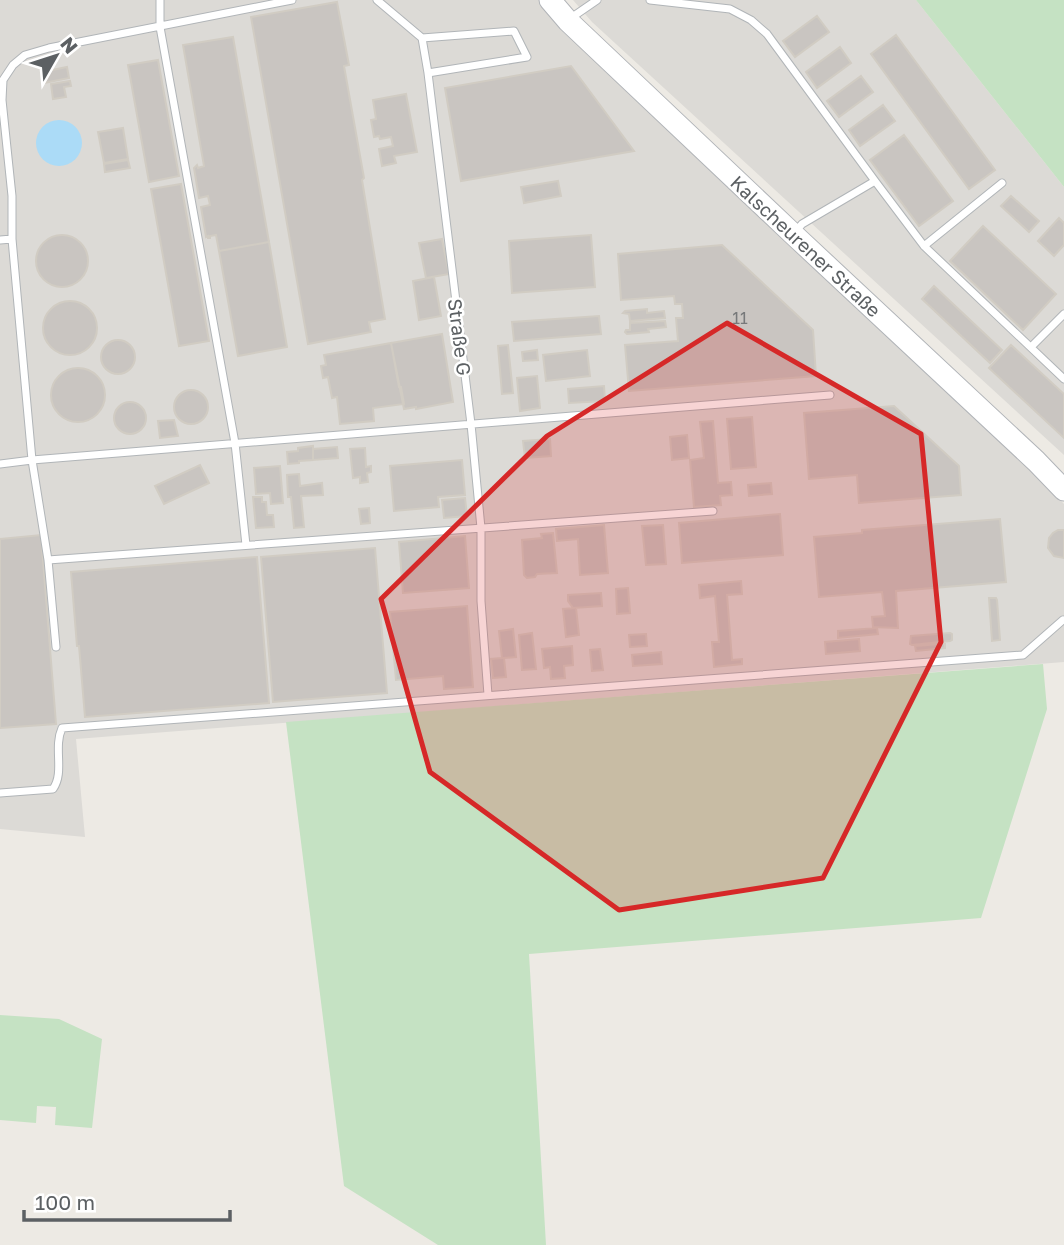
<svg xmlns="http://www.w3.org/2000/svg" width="1064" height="1245" font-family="'Golos Text',sans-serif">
<rect width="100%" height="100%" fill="#edeae4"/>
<!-- industrial -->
<path fill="#dcdad6" d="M 0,0 L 540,0 L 625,90 L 1022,461 L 1064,504 L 1064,662 L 76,739 L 85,837 L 0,829 Z
M 573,0 L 916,0 L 1064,187 L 1064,455 L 592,22 Z"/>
<!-- green -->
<path fill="#c5e2c3" d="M 916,0 L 1064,0 L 1064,187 Z
M 1043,664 L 1047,709 L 981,918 L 529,954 L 546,1245 L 438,1245 L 344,1186 L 286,722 Z
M 0,1015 L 59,1019 L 102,1039 L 92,1128 L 55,1125 L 56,1107 L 37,1106 L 36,1123 L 0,1120 Z"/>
<!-- water -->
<path fill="#abdbf7" d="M36 143a23 23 0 1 1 46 0a23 23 0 1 1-46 0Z"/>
<!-- building -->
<path fill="#c9c5c1" stroke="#d1ccc3" stroke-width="2" d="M 337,2 L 349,65 L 344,66 L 364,178 L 362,180 L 385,319 L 369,322 L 371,332 L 308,344 L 251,17 Z
M 817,16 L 829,32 L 795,57 L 783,41 Z
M 896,35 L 995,170 L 969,189 L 871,54 Z
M 233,37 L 269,242 L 219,251 L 216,235 L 210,236 L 210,238 L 208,238 L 208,236 L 206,237 L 201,207 L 210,205 L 208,196 L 199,198 L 194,168 L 197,165 L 198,168 L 204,166 L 183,45 Z
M 840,47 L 851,63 L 817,88 L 806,72 Z
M 158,60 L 179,176 L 149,182 L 128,65 Z
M 571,66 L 634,151 L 461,181 L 445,88 Z
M 67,67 L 69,78 L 44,83 L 42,72 Z
M 861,76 L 873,92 L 839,117 L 827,101 Z
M 70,81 L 71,86 L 64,87 L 66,97 L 53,99 L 51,84 Z
M 406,94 L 417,152 L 394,156 L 396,163 L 382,166 L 379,149 L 393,146 L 391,137 L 380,139 L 379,136 L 374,137 L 371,120 L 376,119 L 373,100 Z
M 883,105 L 895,121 L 860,146 L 849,130 Z
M 123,128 L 128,159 L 104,163 L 98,132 Z
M 904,135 L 953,201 L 919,226 L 870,160 Z
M 128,160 L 130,168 L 105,172 L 104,164 Z
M 558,181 L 561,196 L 524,203 L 521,187 Z
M 181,184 L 209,341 L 179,346 L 151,189 Z
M 1011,196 L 1039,221 L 1029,232 L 1001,206 Z
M 1059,218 L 1064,223 L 1064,245 L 1054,256 L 1038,241 Z
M 983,226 L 1056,294 L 1023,330 L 950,261 Z
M 591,235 L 595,287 L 512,293 L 509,241 Z
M36 261a26 26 0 1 1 52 0a26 26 0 1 1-52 0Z
M 442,239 L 449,274 L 426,278 L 419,243 Z
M 269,242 L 287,347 L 238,356 L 219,251 Z
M 722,245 L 813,330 L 816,376 L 629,391 L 625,345 L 678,341 L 676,318 L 683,318 L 682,304 L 675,304 L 674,296 L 621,300 L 618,254 Z
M 434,277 L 441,316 L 419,320 L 413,281 Z
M 934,286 L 1002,350 L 990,363 L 922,299 Z
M43 328a27 27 0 1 1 54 0a27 27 0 1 1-54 0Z
M 647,309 L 647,313 L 664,311 L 665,318 L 630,321 L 629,314 L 623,313 L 625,311 Z
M 599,316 L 601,334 L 514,341 L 512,322 Z
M 665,321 L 666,327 L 648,329 L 649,332 L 627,334 L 625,332 L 626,330 L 630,330 L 630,323 Z
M 442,334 L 453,402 L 416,409 L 416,407 L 404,409 L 391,343 Z
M101 357a17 17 0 1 1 34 0a17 17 0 1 1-34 0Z
M 391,343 L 399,387 L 401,387 L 404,404 L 373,408 L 374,421 L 340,424 L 337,397 L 332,398 L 328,377 L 323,378 L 321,366 L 326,365 L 324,355 Z
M 508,345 L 513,393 L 502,394 L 498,346 Z
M 1011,345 L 1064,394 L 1064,438 L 989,368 Z
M 537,350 L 538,360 L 523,361 L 522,352 Z
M 587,350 L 590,376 L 546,381 L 543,355 Z
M51 395a27 27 0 1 1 54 0a27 27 0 1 1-54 0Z
M 537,376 L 540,408 L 520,411 L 517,378 Z
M 604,386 L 605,401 L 569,403 L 568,389 Z
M174 407a17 17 0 1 1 34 0a17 17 0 1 1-34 0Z
M114 418a16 16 0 1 1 32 0a16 16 0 1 1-32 0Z
M 894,406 L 959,466 L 961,495 L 859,503 L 857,475 L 809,479 L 804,413 Z
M 752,417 L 756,467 L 731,469 L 727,419 Z
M 174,420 L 178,436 L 160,438 L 158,421 Z
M 713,421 L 718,483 L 731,482 L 732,495 L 720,496 L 721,505 L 694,507 L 690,460 L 704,458 L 700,422 Z
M 687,435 L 689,458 L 672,460 L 670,437 Z
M 550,439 L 551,456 L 525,458 L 523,441 Z
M 313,446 L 313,460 L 299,461 L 299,463 L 288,464 L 287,452 L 298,451 L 298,448 Z
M 337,447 L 338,458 L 313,460 L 313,449 Z
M 365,448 L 366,467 L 371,466 L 371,472 L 367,473 L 368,482 L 360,483 L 360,477 L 353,478 L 350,449 Z
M 462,460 L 465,495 L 438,497 L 439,507 L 394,511 L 390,466 Z
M 200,465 L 209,483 L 164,504 L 155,486 Z
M 280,466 L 283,503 L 271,504 L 270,493 L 256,494 L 254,468 Z
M 299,474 L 300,486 L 322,483 L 323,495 L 301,496 L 304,527 L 294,528 L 291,497 L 288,497 L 287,475 Z
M 771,483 L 772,494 L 749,496 L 748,485 Z
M 253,497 L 262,497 L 262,502 L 266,502 L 267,515 L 273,515 L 274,527 L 256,528 Z
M 465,498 L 467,516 L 444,518 L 442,500 Z
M 369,508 L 370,523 L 361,524 L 359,509 Z
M 780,514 L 783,555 L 682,563 L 679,523 Z
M 1000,519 L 1006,582 L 896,591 L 898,628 L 873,627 L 872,617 L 885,616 L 882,592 L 819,597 L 814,537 L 862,533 L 862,530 Z
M 604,525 L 608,573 L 580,575 L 578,539 L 557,541 L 556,529 Z
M 663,525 L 666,564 L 646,565 L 642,526 Z
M 1058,530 L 1064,530 L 1064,558 L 1054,556 L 1048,548 L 1049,538 L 1053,533 Z
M 553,533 L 557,573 L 537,574 L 535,577 L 527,578 L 524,575 L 522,540 L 542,538 L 541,534 Z
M 41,535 L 56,724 L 0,728 L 0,539 Z
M 465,536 L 469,588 L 403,593 L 399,542 Z
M 375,548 L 387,693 L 273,702 L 261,557 Z
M 257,557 L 269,703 L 85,717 L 79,646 L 77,646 L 71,572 Z
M 741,581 L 742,594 L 727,595 L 732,660 L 742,659 L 742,664 L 714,667 L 712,642 L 719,642 L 715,596 L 700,598 L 699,585 Z
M 628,588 L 630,613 L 617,614 L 616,589 Z
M 601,593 L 602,606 L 573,608 L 568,601 L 568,595 Z
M 989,598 L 996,598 L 997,600 L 1000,640 L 992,641 Z
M 467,606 L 473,687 L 444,689 L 443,676 L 396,680 L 390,612 Z
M 576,608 L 579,635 L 566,637 L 563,609 Z
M 877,628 L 878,634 L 838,638 L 838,631 Z
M 513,629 L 516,657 L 504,658 L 506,677 L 493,678 L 491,659 L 502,658 L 499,631 Z
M 532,633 L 536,669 L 522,670 L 519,635 Z
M 950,633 L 952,634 L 952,640 L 950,641 L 912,645 L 910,644 L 911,636 Z
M 646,634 L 647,646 L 630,647 L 629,635 Z
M 859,639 L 860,651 L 826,654 L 825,642 Z
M 940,644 L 945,644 L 945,648 L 916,651 L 915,646 Z
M 572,646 L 573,665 L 564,666 L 565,678 L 551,679 L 550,667 L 544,668 L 542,649 Z
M 600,649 L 603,670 L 592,671 L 590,650 Z
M 661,652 L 662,664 L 633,666 L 632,655 Z"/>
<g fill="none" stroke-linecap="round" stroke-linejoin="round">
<defs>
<path id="service" d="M 160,0 L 160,27 L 235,443 L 246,545
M 377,0 L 422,38 L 428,73 L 471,424 L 481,528 L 481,601 L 488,695
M 650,0 L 730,9 L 751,20 L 767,34 L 875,181 L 802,224 L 796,231
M 568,20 L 597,0
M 422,38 L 514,31 L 527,57 L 428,73
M 875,181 L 924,246 L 1064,379
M 0,240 L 12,239
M 924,246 L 1002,183
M 1031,347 L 1064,314
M 0,464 L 32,460 L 830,395
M 48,560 L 713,511
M 56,647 L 48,560 L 32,460 L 12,239 L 12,196 L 2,100 L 3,80 L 13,65 L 25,55 L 49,48 L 292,0
M 0,793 L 53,789 C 65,772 53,748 62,728 L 1023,655 L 1063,620"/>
<path id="secondary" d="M 550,0 L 568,21 L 793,234 L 1036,461 L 1064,490"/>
</defs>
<!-- service casing -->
<use href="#service" stroke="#b1b5b8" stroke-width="9"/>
<!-- secondary casing -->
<use href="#secondary" stroke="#b1b4b8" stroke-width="23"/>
<!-- service -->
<use href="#service" stroke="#fff" stroke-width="7"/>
<!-- secondary -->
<use href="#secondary" stroke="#fff" stroke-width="21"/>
</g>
<!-- marked area -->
<path fill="#d62828" fill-opacity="0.2" stroke="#d62828" stroke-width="5" stroke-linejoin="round" d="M 727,323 L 921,434 L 941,642 L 823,878 L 619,910 L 430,772 L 381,599 L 547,436 Z"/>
<g text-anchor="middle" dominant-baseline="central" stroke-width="5" stroke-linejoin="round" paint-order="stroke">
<!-- number labels -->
<g font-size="16" fill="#77797a">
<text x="740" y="318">11</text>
</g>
<!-- street labels -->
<g font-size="19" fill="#5c6063" stroke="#fff">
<text transform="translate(806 246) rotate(43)">Kalscheurener Straße</text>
<text transform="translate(460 337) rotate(83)">Straße G</text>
</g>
</g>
<!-- north arrow -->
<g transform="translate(56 56) rotate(51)" stroke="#ffffff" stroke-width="5" paint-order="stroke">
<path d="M0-5L12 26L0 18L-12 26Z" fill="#5c6063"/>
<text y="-10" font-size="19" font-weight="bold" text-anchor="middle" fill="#5c6063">N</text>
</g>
<!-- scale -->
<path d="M24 1210v10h206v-10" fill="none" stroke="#5c6063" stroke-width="3.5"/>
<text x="35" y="1210" font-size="21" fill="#5c6063" stroke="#ffffff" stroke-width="5" paint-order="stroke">100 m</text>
</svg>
